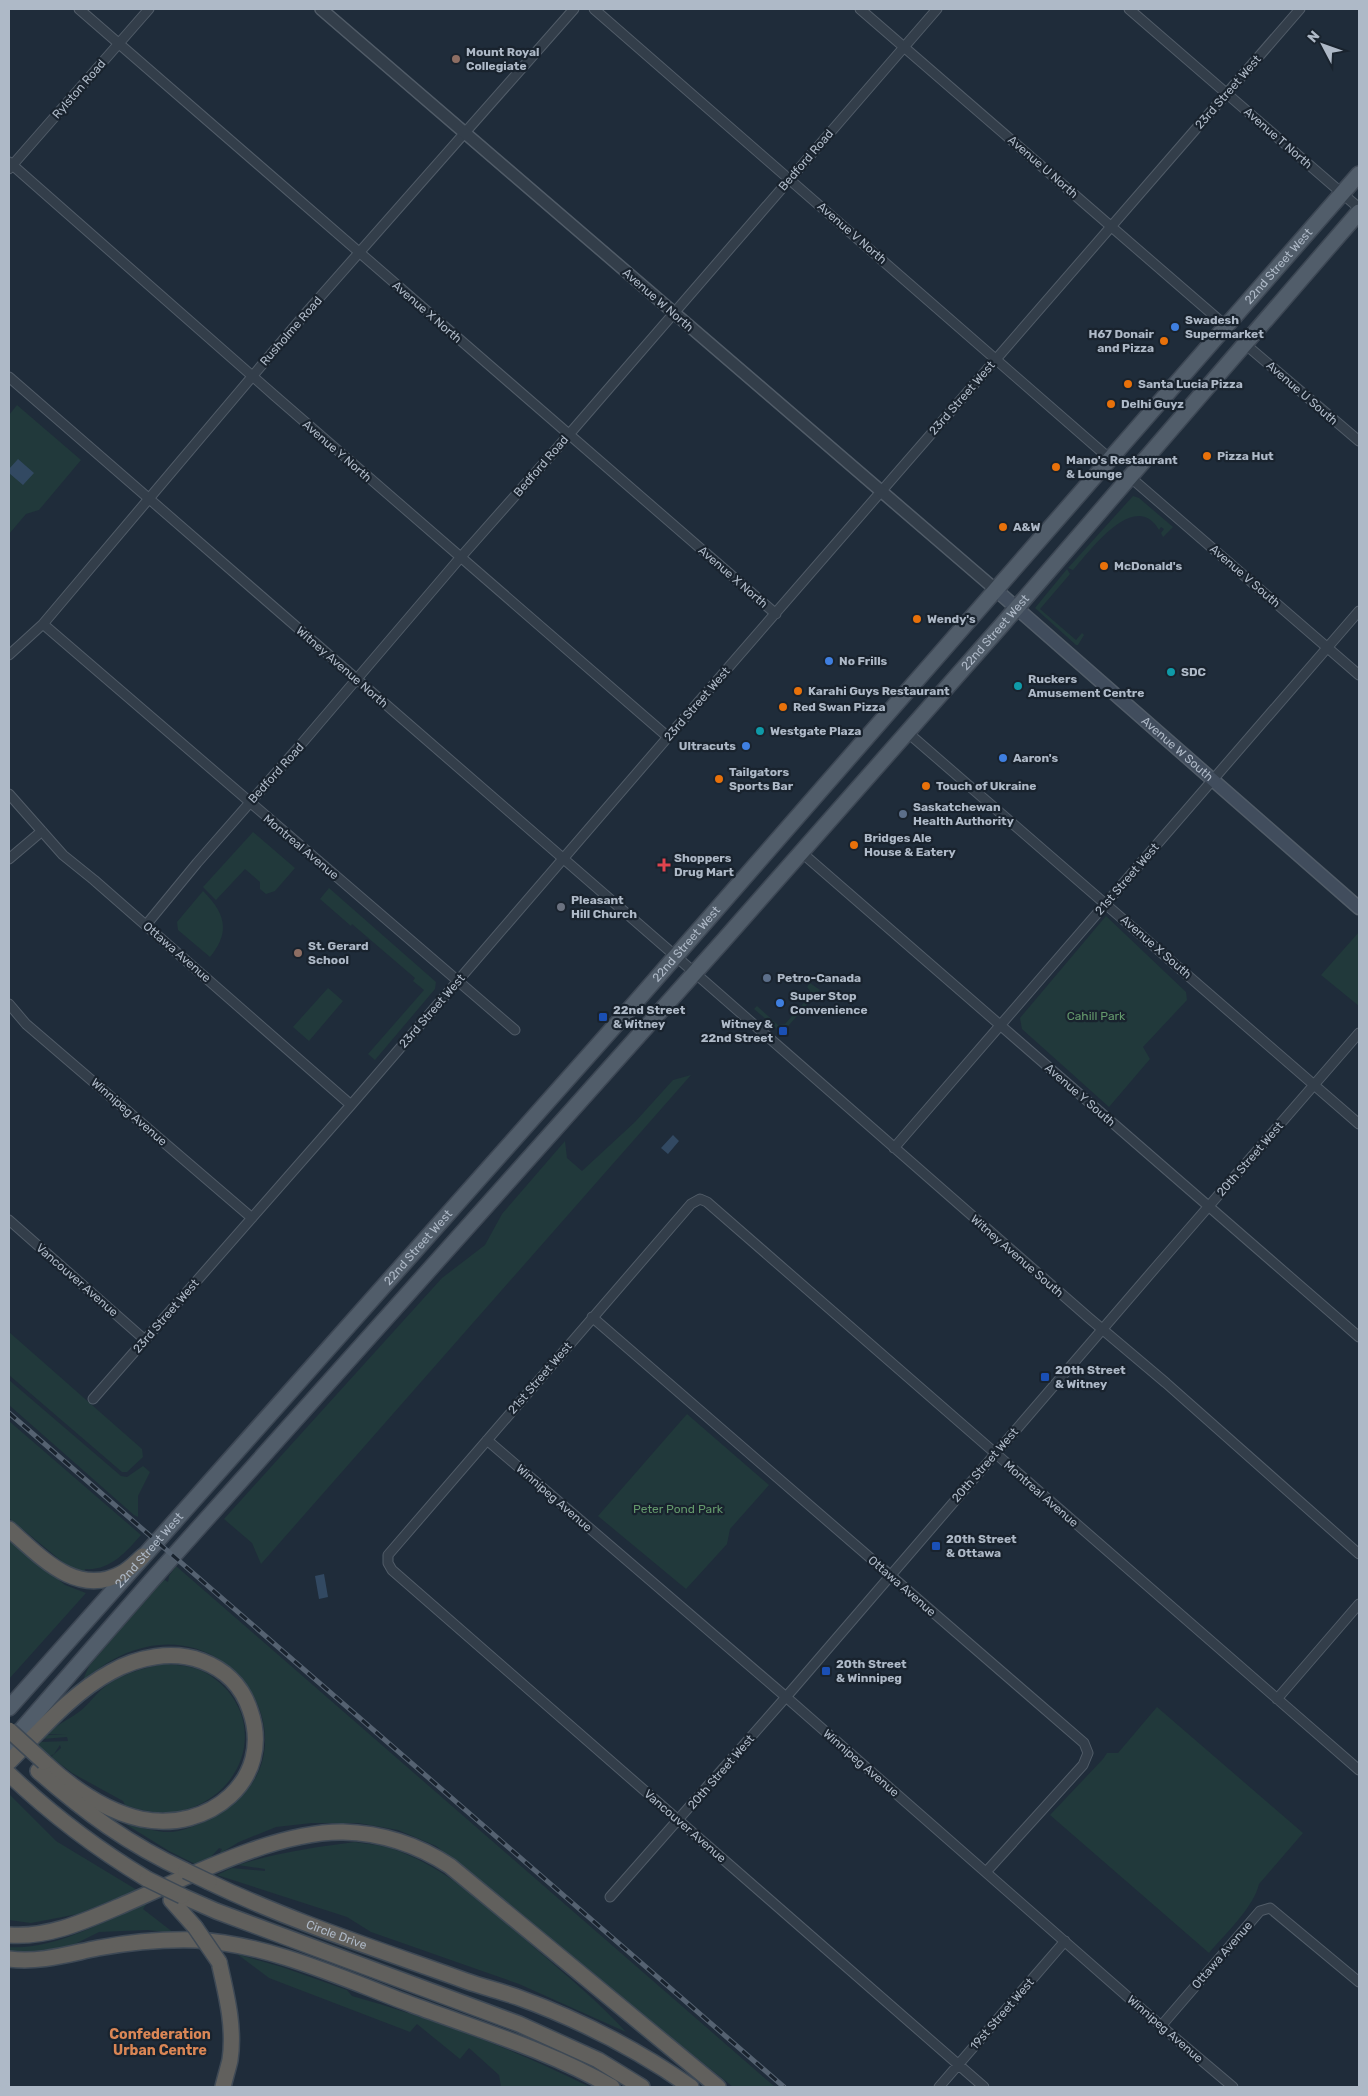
<svg xmlns="http://www.w3.org/2000/svg" width="1368" height="2096" font-family="Rubik,sans-serif">
<rect width="100%" height="100%" fill="#1f2c3a"/>
<!-- green -->
<path fill="#21393b" d="M 17,405 L 81,460 L 39,510 L 26,514 L 9,534 L 9,415 Z
M 1133,496 L 1139,498 L 1173,527 L 1163,537 L 1161,533 L 1164,529 L 1161,527 L 1159,530 C 1135,488 1089,552 1073,570 L 1068,568 Z
M 1067,569 L 1070,574 L 1040,609 L 1076,640 L 1082,633 L 1084,635 L 1078,645 L 1076,645 L 1035,608 Z
M 253,832 L 295,868 L 275,891 L 266,894 L 260,889 L 260,882 L 245,869 L 216,900 L 203,887 Z
M 329,888 L 436,982 L 435,989 L 375,1060 L 368,1054 L 424,990 L 413,981 L 415,978 L 352,924 L 351,926 L 320,899 Z
M 203,891 C 225,913 231,931 210,957 L 178,930 L 177,922 Z
M 1106,916 L 1186,992 L 1187,1000 L 1143,1047 L 1150,1059 L 1109,1107 L 1022,1029 L 1020,1018 Z
M 1359,932 L 1359,1006 L 1321,975 Z
M 810,983 L 820,990 L 782,1033 L 754,1009 L 757,1006 L 778,1025 L 785,1024 L 809,997 L 810,991 L 807,987 Z
M 328,988 L 343,1001 L 309,1041 L 293,1027 Z
M 691,1075 L 261,1564 L 252,1543 L 224,1519 L 442,1278 L 485,1245 L 502,1214 L 565,1141 L 567,1158 L 582,1171 L 635,1122 L 673,1080 Z
M 9,1332 L 142,1449 L 143,1457 L 127,1472 L 122,1472 L 9,1375 Z
M 9,1380 L 121,1476 L 127,1477 L 143,1466 L 150,1472 L 138,1496 L 138,1517 L 134,1515 L 9,1405 Z
M 687,1414 L 769,1485 L 730,1529 L 727,1544 L 686,1589 L 598,1516 Z
M 9,1421 L 141,1535 C 126,1552 110,1571 85,1569 L 84,1574 L 65,1564 L 9,1518 Z
M 9,1539 L 65,1585 L 86,1593 L 9,1679 Z
M 176,1566 L 775,2087 L 733,2087 L 614,1992 L 480,1880 L 436,1846 L 398,1830 L 358,1823 L 312,1823 L 276,1827 L 239,1842 L 219,1854 L 222,1849 L 219,1848 L 210,1858 L 195,1864 L 169,1851 L 127,1825 C 141,1827 159,1833 172,1832 C 188,1830 204,1822 218,1814 C 320,1757 240,1612 132,1651 C 114,1657 99,1668 83,1680 L 89,1666 L 163,1579 L 168,1582 L 169,1576 Z
M 163,1664 C 175,1665 187,1665 197,1669 C 209,1673 220,1682 228,1691 C 268,1740 232,1805 173,1812 C 157,1814 140,1810 125,1805 L 123,1801 L 72,1773 L 51,1757 L 61,1748 L 60,1745 L 54,1754 L 49,1757 L 37,1745 L 41,1742 L 68,1741 L 67,1737 L 42,1739 L 47,1735 L 66,1735 L 48,1734 C 56,1725 66,1721 76,1714 C 86,1708 93,1697 102,1689 C 118,1675 143,1668 163,1664 Z
M 1157,1707 L 1303,1833 L 1259,1884 C 1254,1907 1225,1934 1209,1953 L 1050,1815 L 1103,1759 L 1107,1753 L 1118,1753 Z
M 9,1794 L 56,1841 L 137,1890 L 78,1914 L 31,1923 L 9,1920 Z
M 355,1842 C 367,1844 381,1845 393,1849 C 448,1868 493,1911 536,1949 C 567,1976 599,2002 626,2032 L 519,1984 L 371,1932 L 347,1917 L 217,1875 L 232,1868 L 265,1871 L 265,1869 L 238,1865 C 276,1853 315,1847 355,1842 Z
M 148,1902 L 143,1909 L 174,1933 L 147,1930 L 99,1932 L 69,1947 L 28,1953 L 9,1952 L 9,1947 C 56,1950 106,1920 148,1902 Z
M 237,1954 L 282,1967 L 347,1990 L 352,1996 C 434,2019 514,2049 590,2087 L 501,2087 L 499,2075 L 469,2048 L 460,2059 L 417,2024 L 410,2032 L 269,1978 Z"/>
<!-- water -->
<path fill="#324962" d="M 18,459 L 34,473 L 23,485 L 9,473 L 9,469 Z
M 673,1135 L 679,1141 L 668,1154 L 661,1148 Z
M 324,1574 L 328,1597 L 319,1599 L 315,1576 Z"/>
<g fill="none" stroke-linecap="round" stroke-linejoin="round">
<defs>
<path id="minor" d="M 79,9 L 776,614
M 594,9 L 1110,459
M 860,9 L 1226,326
M 1129,9 L 1359,208
M 9,162 L 275,396 L 668,737
M 9,169 L 149,9
M 1245,344 L 1359,441
M 9,377 L 695,973 L 1089,1318 L 1166,1383 L 1359,1554
M 1130,477 L 1359,675
M 43,624 L 515,1030
M 9,655 L 43,624 L 305,314 L 574,9
M 907,732 L 1359,1124
M 9,794 L 63,855 L 94,880 L 351,1105
M 801,852 L 1359,1337
M 9,859 L 42,831
M 146,925 L 197,863 L 303,742 L 460,558 L 559,446 L 937,9
M 9,1004 L 26,1024 L 252,1218
M 894,1148 L 1359,611
M 9,1220 L 145,1340
M 592,1317 L 1084,1743 L 1088,1753 L 1083,1765 L 986,1872
M 93,1399 L 351,1105 L 668,737 L 1300,9
M 487,1440 L 786,1697 L 1161,2026 L 1233,2087
M 1277,1699 L 1359,1604
M 610,1897 L 793,1689 L 1156,1267 L 1359,1033
M 1161,2026 L 1260,1911 L 1270,1908 L 1359,1982
M 939,2087 L 1065,1941
M 984,2087 L 392,1570 L 388,1563 L 388,1555 L 691,1204 L 700,1199 L 707,1202 L 1359,1770"/>
<path id="tertiary" d="M 321,9 L 996,590"/>
<g id="secondary">
<path id="s1" d="M 996,590 L 1359,908"/>
</g>
<g id="primary">
<path id="s2" d="M 9,1708 L 613,1028 L 1359,174"/>
<path id="s3" d="M 9,1744 L 152,1580 L 724,940 L 1001,626 L 1359,212"/>
</g>
<g id="trunk">
<path d="M 9,1529 C 41,1557 77,1598 122,1573 C 130,1569 136,1562 143,1556"/>
<path d="M 9,1762 C 40,1731 72,1693 111,1672 C 138,1657 172,1650 202,1661 C 226,1670 242,1686 250,1710 C 275,1780 208,1833 141,1819 C 105,1811 71,1787 44,1762"/>
<path d="M 38,1771 C 86,1813 128,1844 186,1871"/>
<path d="M 9,1774 C 51,1814 97,1849 147,1879"/>
<path id="s4" d="M 209,1882 C 292,1922 380,1950 466,1981 C 483,1987 500,1991 517,1997 C 578,2019 638,2050 691,2087"/>
<path d="M 182,1896 L 216,1911 L 519,2024 L 598,2060 L 642,2087"/>
<path d="M 171,1900 L 195,1927"/>
<path d="M 9,1935 C 47,1938 83,1922 118,1907 C 182,1880 273,1831 343,1832 C 381,1833 418,1845 450,1866 L 718,2087"/>
<path d="M 9,1959 C 40,1963 68,1954 98,1948 C 131,1942 163,1939 196,1940 C 270,1944 344,1979 413,2005 C 480,2030 550,2051 612,2087"/>
<path d="M 219,1962 C 226,1993 235,2027 230,2060 C 228,2069 225,2078 223,2087"/>
</g>
</defs>
<!-- minor casing -->
<use href="#minor" stroke="#515c68" stroke-width="11"/>
<!-- tertiary casing -->
<use href="#tertiary" stroke="#515c68" stroke-width="14"/>
<!-- secondary casing -->
<use href="#secondary" stroke="#515c68" stroke-width="15"/>
<!-- primary casing -->
<use href="#primary" stroke="#3d4754" stroke-width="18"/>
<!-- trunk casing -->
<use href="#trunk" stroke="#3e4955" stroke-width="18"/>
<!-- minor -->
<use href="#minor" stroke="#333e4a" stroke-width="9"/>
<!-- tertiary -->
<use href="#tertiary" stroke="#333e4a" stroke-width="11"/>
<!-- secondary -->
<use href="#secondary" stroke="#414d5d" stroke-width="12"/>
<!-- primary -->
<use href="#primary" stroke="#515d6a" stroke-width="15"/>
<!-- trunk -->
<use href="#trunk" stroke="#61605d" stroke-width="15"/>
<defs>
<path id="rail" d="M 9,1413 L 784,2087"/>
</defs>
<!-- rail casing -->
<use href="#rail" stroke="#556271" stroke-width="5"/>
<!-- rail -->
<use href="#rail" stroke="#19232e" stroke-width="3" stroke-dasharray="9" stroke-linecap="butt"/>
<defs>
<path id="trunk-bridge" d="M 9,1730 L 44,1762
M 186,1871 L 209,1882
M 147,1879 L 182,1896
M 195,1927 L 219,1962"/>
</defs>
<!-- trunk-bridge casing -->
<use href="#trunk-bridge" stroke="#3e4955" stroke-width="18" stroke-linecap="butt"/>
<!-- trunk-bridge -->
<use href="#trunk-bridge" stroke="#61605d" stroke-width="15"/>
</g>
<!-- markers -->
<g fill="#8d6e63" stroke="#19232e" stroke-width="2">
<circle cx="456" cy="59" r="5"/>
<circle cx="298" cy="953" r="5"/>
</g>
<g fill="#3f7fe0" stroke="#19232e" stroke-width="2">
<circle cx="1175" cy="327" r="5"/>
<circle cx="829" cy="661" r="5"/>
<circle cx="746" cy="746" r="5"/>
<circle cx="1003" cy="758" r="5"/>
<circle cx="780" cy="1003" r="5"/>
</g>
<g fill="#e8710a" stroke="#19232e" stroke-width="2">
<circle cx="1164" cy="341" r="5"/>
<circle cx="1128" cy="384" r="5"/>
<circle cx="1111" cy="404" r="5"/>
<circle cx="1207" cy="456" r="5"/>
<circle cx="1056" cy="467" r="5"/>
<circle cx="1003" cy="527" r="5"/>
<circle cx="1104" cy="566" r="5"/>
<circle cx="917" cy="619" r="5"/>
<circle cx="798" cy="691" r="5"/>
<circle cx="783" cy="707" r="5"/>
<circle cx="719" cy="779" r="5"/>
<circle cx="926" cy="786" r="5"/>
<circle cx="854" cy="845" r="5"/>
</g>
<g fill="#0f9aa8" stroke="#19232e" stroke-width="2">
<circle cx="1171" cy="672" r="5"/>
<circle cx="1018" cy="686" r="5"/>
<circle cx="760" cy="731" r="5"/>
</g>
<g fill="#5c6f8a" stroke="#19232e" stroke-width="2">
<circle cx="903" cy="814" r="5"/>
<circle cx="767" cy="978" r="5"/>
</g>
<path fill="#e0444e" stroke="#19232e" stroke-width="2" d="M661.5 857.5h5v5h5v5h-5v5h-5v-5h-5v-5h5z"/>
<circle fill="#6b7280" stroke="#19232e" stroke-width="2" cx="561" cy="907" r="5"/>
<g fill="#1a4fb4" stroke="#19232e" stroke-width="2">
<rect x="598" y="1012" width="10" height="10" rx="2.5"/>
<rect x="778" y="1026" width="10" height="10" rx="2.5"/>
<rect x="1040" y="1372" width="10" height="10" rx="2.5"/>
<rect x="931" y="1541" width="10" height="10" rx="2.5"/>
<rect x="821" y="1666" width="10" height="10" rx="2.5"/>
</g>
<g text-anchor="middle" dominant-baseline="central" stroke-width="4.5" stroke-linejoin="round" paint-order="stroke">
<!-- poi labels -->
<g font-size="12" font-weight="bold" fill="#aeb9c7" stroke="#19232e" text-anchor="start">
<text x="466" y="52">Mount Royal<tspan x="466" dy="14">Collegiate</tspan></text>
<text x="1185" y="320">Swadesh<tspan x="1185" dy="14">Supermarket</tspan></text>
<text x="1154" y="334" text-anchor="end">H67 Donair<tspan x="1154" dy="14">and Pizza</tspan></text>
<text x="1138" y="384">Santa Lucia Pizza</text>
<text x="1121" y="404">Delhi Guyz</text>
<text x="1217" y="456">Pizza Hut</text>
<text x="1066" y="460">Mano's Restaurant<tspan x="1066" dy="14">&amp; Lounge</tspan></text>
<text x="1013" y="527">A&amp;W</text>
<text x="1114" y="566">McDonald's</text>
<text x="927" y="619">Wendy's</text>
<text x="839" y="661">No Frills</text>
<text x="1181" y="672">SDC</text>
<text x="1028" y="679">Ruckers<tspan x="1028" dy="14">Amusement Centre</tspan></text>
<text x="808" y="691">Karahi Guys Restaurant</text>
<text x="793" y="707">Red Swan Pizza</text>
<text x="770" y="731">Westgate Plaza</text>
<text x="736" y="746" text-anchor="end">Ultracuts</text>
<text x="1013" y="758">Aaron's</text>
<text x="729" y="772">Tailgators<tspan x="729" dy="14">Sports Bar</tspan></text>
<text x="936" y="786">Touch of Ukraine</text>
<text x="913" y="807">Saskatchewan<tspan x="913" dy="14">Health Authority</tspan></text>
<text x="864" y="838">Bridges Ale<tspan x="864" dy="14">House &amp; Eatery</tspan></text>
<text x="674" y="858">Shoppers<tspan x="674" dy="14">Drug Mart</tspan></text>
<text x="571" y="900">Pleasant<tspan x="571" dy="14">Hill Church</tspan></text>
<text x="308" y="946">St. Gerard<tspan x="308" dy="14">School</tspan></text>
<text x="777" y="978">Petro-Canada</text>
<text x="790" y="996">Super Stop<tspan x="790" dy="14">Convenience</tspan></text>
<text x="613" y="1010">22nd Street<tspan x="613" dy="14">&amp; Witney</tspan></text>
<text x="773" y="1024" text-anchor="end">Witney &amp;<tspan x="773" dy="14">22nd Street</tspan></text>
<text x="1055" y="1370">20th Street<tspan x="1055" dy="14">&amp; Witney</tspan></text>
<text x="946" y="1539">20th Street<tspan x="946" dy="14">&amp; Ottawa</tspan></text>
<text x="836" y="1664">20th Street<tspan x="836" dy="14">&amp; Winnipeg</tspan></text>
</g>
<!-- street labels -->
<g font-size="12" fill="#aeb9c7" stroke="#19232e">
<text transform="translate(79 89) rotate(-49)">Rylston Road</text>
<text transform="translate(1228 92) rotate(-49)">23rd Street West</text>
<text transform="translate(1278 138) rotate(41)">Avenue T North</text>
<text transform="translate(806 160) rotate(-49)">Bedford Road</text>
<text transform="translate(1043 167) rotate(41)">Avenue U North</text>
<text transform="translate(852 233) rotate(41)">Avenue V North</text>
<text stroke="none"><textPath href="#s2" startOffset="1921">22nd Street West</textPath></text>
<text transform="translate(658 300) rotate(41)">Avenue W North</text>
<text transform="translate(427 312) rotate(41)">Avenue X North</text>
<text transform="translate(291 331) rotate(-49)">Rusholme Road</text>
<text transform="translate(1302 393) rotate(41)">Avenue U South</text>
<text transform="translate(962 398) rotate(-49)">23rd Street West</text>
<text transform="translate(337 451) rotate(41)">Avenue Y North</text>
<text transform="translate(541 466) rotate(-49)">Bedford Road</text>
<text transform="translate(1245 576) rotate(41)">Avenue V South</text>
<text transform="translate(733 577) rotate(41)">Avenue X North</text>
<text stroke="none"><textPath href="#s3" startOffset="1486">22nd Street West</textPath></text>
<text transform="translate(342 667) rotate(41)">Witney Avenue North</text>
<text transform="translate(697 704) rotate(-49)">23rd Street West</text>
<text stroke="none"><textPath href="#s1" startOffset="241">Avenue W South</textPath></text>
<text transform="translate(276 773) rotate(-48)">Bedford Road</text>
<text transform="translate(301 847) rotate(40)">Montreal Avenue</text>
<text transform="translate(1127 879) rotate(-49)">21st Street West</text>
<text stroke="none"><textPath href="#s2" startOffset="1021">22nd Street West</textPath></text>
<text transform="translate(1156 947) rotate(41)">Avenue X South</text>
<text transform="translate(177 952) rotate(41)">Ottawa Avenue</text>
<text transform="translate(432 1011) rotate(-49)">23rd Street West</text>
<text transform="translate(1080 1095) rotate(41)">Avenue Y South</text>
<text transform="translate(129 1112) rotate(41)">Winnipeg Avenue</text>
<text transform="translate(1250 1159) rotate(-49)">20th Street West</text>
<text stroke="none"><textPath href="#s2" startOffset="616">22nd Street West</textPath></text>
<text transform="translate(1017 1256) rotate(41)">Witney Avenue South</text>
<text transform="translate(77 1280) rotate(41)">Vancouver Avenue</text>
<text transform="translate(166 1316) rotate(-49)">23rd Street West</text>
<text transform="translate(540 1378) rotate(-49)">21st Street West</text>
<text transform="translate(985 1465) rotate(-49)">20th Street West</text>
<text transform="translate(1041 1494) rotate(41)">Montreal Avenue</text>
<text transform="translate(554 1498) rotate(41)">Winnipeg Avenue</text>
<text stroke="none"><textPath href="#s2" startOffset="211">22nd Street West</textPath></text>
<text transform="translate(902 1586) rotate(41)">Ottawa Avenue</text>
<text transform="translate(861 1763) rotate(41)">Winnipeg Avenue</text>
<text transform="translate(721 1772) rotate(-49)">20th Street West</text>
<text transform="translate(685 1826) rotate(41)">Vancouver Avenue</text>
<text stroke="none"><textPath href="#s4" startOffset="138">Circle Drive</textPath></text>
<text transform="translate(1222 1955) rotate(-49)">Ottawa Avenue</text>
<text transform="translate(1002 2014) rotate(-49)">19st Street West</text>
<text transform="translate(1165 2029) rotate(41)">Winnipeg Avenue</text>
</g>
<!-- park labels -->
<g font-size="12" fill="#64996c" stroke="#19232e">
<text x="1096" y="1016">Cahill Park</text>
<text x="678" y="1509">Peter Pond Park</text>
</g>
<!-- neighbourhood labels -->
<g font-size="14" font-weight="bold" fill="#da8655" stroke="#19232e">
<text x="160" y="2034">Confederation<tspan x="160" dy="16">Urban Centre</tspan></text>
</g>
</g>
<!-- border -->
<rect width="1368" height="2096" fill="none" stroke="#aeb9c7" stroke-width="20"/>
<!-- north arrow -->
<g transform="translate(1323 45) rotate(311)" stroke="#19232e" stroke-width="4" paint-order="stroke">
<path d="M0-4L9 19L0 12L-9 19Z" fill="#aeb9c7"/>
<text y="-8" font-size="14" font-weight="bold" text-anchor="middle" fill="#aeb9c7">N</text>
</g>
</svg>
